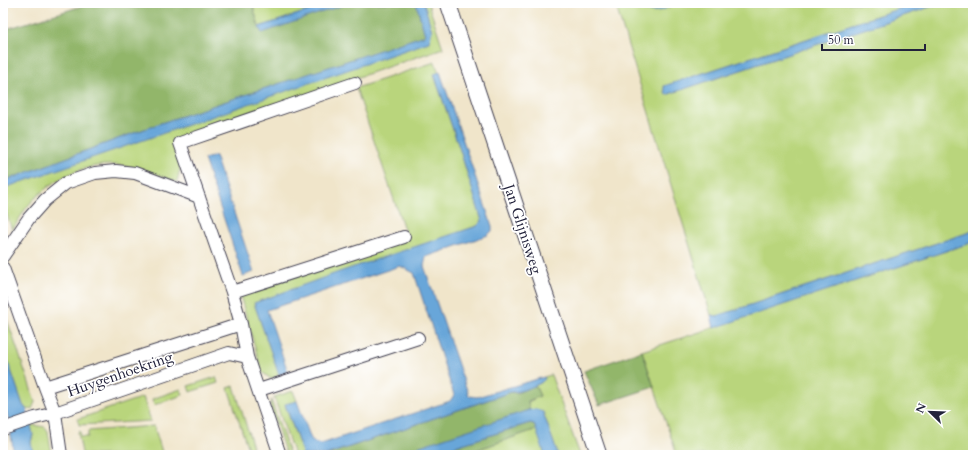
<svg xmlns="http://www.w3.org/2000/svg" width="976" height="458" font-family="Cardo,serif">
<rect width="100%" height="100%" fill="#fff"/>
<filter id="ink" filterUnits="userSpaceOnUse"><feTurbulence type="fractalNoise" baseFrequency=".025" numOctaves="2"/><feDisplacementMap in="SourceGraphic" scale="8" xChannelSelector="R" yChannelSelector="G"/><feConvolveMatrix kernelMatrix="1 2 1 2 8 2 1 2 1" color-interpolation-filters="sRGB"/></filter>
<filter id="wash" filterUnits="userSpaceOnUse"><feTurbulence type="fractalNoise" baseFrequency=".012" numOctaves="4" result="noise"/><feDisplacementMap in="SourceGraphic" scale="16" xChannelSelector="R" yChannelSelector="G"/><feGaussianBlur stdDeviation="0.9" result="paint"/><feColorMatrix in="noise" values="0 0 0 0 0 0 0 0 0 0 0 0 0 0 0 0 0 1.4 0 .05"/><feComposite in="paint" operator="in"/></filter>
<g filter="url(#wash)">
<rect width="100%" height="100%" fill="#f0e5ca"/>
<!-- green -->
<path fill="#b9d57b" stroke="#6e7c5b" d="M 252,3 L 332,3 L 259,27 Z
M 424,3 L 428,3 L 443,48 L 175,140 L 181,164 L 177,182 C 160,176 142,168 124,166 C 88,160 50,179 27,207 C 22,214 17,223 12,230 L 3,203 L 3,177 L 7,186 L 432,31 Z
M 615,3 L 623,3 L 626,7 L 670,7 L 672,3 L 916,3 L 664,86 L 666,95 L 942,3 L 968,3 L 973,9 L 973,231 L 717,316 L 711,315 Z
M 435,62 L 439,73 L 434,75 L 459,147 L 482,221 L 477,226 L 254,303 L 279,375 L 271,379 L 262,372 L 240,295 L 407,238 L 356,88 Z
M 973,242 L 973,455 L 677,455 L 642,351 Z
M 3,308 L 28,380 L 35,402 L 32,409 L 27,410 L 23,405 L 3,347 Z
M 551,375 L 580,455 L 558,455 L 543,412 L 536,409 L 529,410 L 528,402 L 540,396 L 535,385 L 541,383 L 545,379 L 544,377 Z
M 216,377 L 218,383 L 190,392 L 188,386 Z
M 234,386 L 253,447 L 248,449 L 228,388 Z
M 181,389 L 183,395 L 154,405 L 152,399 Z
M 293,391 L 297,401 L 285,405 L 303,455 L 294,455 L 274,397 Z
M 143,397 L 151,421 L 79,425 L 78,419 Z
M 271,400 L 290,455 L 286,455 L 270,405 Z
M 32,425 L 45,427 L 48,431 L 52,455 L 33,455 L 31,442 L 33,436 L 31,428 Z
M 154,426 L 163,455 L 86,455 L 82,453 L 78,432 L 80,431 L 81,437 L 88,437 L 88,431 Z
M 537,429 L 545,455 L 462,455 Z"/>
<!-- forest -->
<path fill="#92b66b" stroke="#5a6c53" d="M 92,3 L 252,3 L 259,27 L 340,3 L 416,3 L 426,35 L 161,123 L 4,181 L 3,177 L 3,30 Z
M 642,351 L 654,387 L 599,405 L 584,371 Z
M 535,385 L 540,396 L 528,401 L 529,410 L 500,420 L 419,455 L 416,455 L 413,448 L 392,455 L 326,455 L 511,392 L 517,393 Z
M 530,423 L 534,424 L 537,429 L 462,455 L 427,455 Z"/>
<!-- water -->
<path fill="#67a6d9" stroke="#44648a" d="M 332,3 L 349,3 L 262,33 L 259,27 Z
M 416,3 L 424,3 L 432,31 L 429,42 L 7,187 L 4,181 L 161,123 L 425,35 Z
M 623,3 L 672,3 C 662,17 641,10 626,7 Z
M 916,3 L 942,3 L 666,95 L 664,86 Z
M 440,72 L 492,226 L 492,231 L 488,235 L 426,257 L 424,266 L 469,396 L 477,397 L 544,377 L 545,379 C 541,385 518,393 511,392 L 326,455 L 303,455 L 285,404 L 297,401 L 311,439 L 316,443 L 321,444 L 450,401 L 454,395 L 414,273 L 400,266 L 267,310 L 288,372 L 279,375 L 254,303 L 339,272 L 477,226 L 482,221 L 459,147 L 434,74 Z
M 215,156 L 254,272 L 243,276 L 204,159 Z
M 973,231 L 973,242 L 714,328 L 711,315 L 717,316 Z
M 3,347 L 23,405 L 27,410 L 33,434 L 31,442 L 33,455 L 14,455 L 8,417 L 3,402 Z
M 536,409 L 543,412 L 558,455 L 545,455 L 534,424 L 530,423 L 427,455 L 418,455 L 417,447 L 529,410 Z"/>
</g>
<g filter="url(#ink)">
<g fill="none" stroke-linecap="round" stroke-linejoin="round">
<defs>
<path id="minor" d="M 3,256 L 29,218 L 45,200 L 66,183 L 95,173 L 116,171 L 135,173 L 199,197
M 3,268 L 45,387 L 55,413 L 61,455
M 232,292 L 404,237
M 45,387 L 241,324
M 259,390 L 418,338
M 3,429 L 35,418 L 55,413 L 229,353 L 247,357
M 280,455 L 247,357 L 241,324 L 232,292 L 180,143 L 355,83"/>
<path id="tertiary" d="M 448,3 L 599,455"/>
</defs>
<!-- minor casing -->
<use href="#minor" stroke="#413f50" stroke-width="14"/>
<!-- tertiary casing -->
<use href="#tertiary" stroke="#413f50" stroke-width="17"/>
<!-- minor -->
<use href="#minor" stroke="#fff" stroke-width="12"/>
<!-- tertiary -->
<use href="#tertiary" stroke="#fff" stroke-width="15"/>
</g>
</g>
<g text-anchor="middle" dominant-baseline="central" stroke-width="3.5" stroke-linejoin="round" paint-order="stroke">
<!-- street labels -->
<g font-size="15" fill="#22223b" stroke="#fff">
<text transform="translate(523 229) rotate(72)">Jan Glijnisweg</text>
<text transform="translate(120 374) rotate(-19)">Huygenhoekring</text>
</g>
</g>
<!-- margin -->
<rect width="976" height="458" fill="none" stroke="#fff" stroke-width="16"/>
<!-- north arrow -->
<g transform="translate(930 412) rotate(293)" stroke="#ffffff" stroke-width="3" paint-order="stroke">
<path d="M0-3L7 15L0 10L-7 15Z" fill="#22223b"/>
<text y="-6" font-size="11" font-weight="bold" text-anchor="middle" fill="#22223b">N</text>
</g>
<!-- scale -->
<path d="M822 44v6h103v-6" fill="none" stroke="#22223b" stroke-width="2"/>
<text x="828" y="44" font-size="12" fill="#22223b" stroke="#ffffff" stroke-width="3" paint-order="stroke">50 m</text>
</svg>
